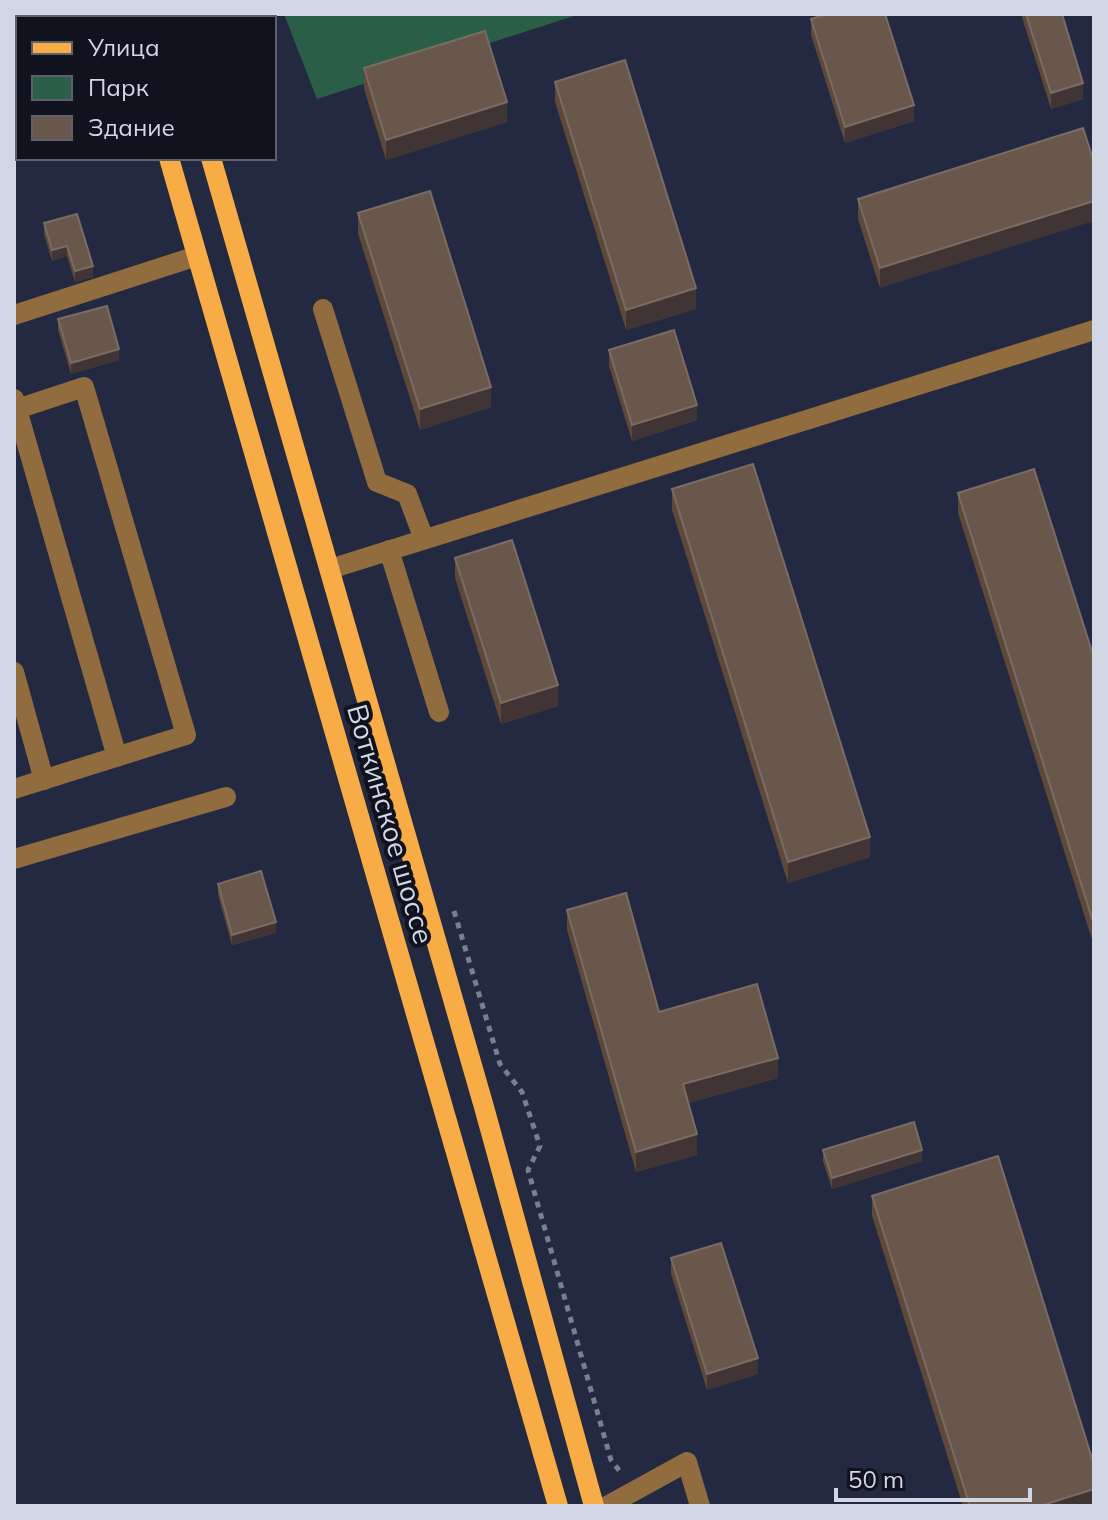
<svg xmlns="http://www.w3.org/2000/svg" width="1108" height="1520" font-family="Mulish,sans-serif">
<rect width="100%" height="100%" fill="#232940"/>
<!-- green -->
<path fill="#2a5e46" d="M 284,14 L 580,14 L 317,99 Z"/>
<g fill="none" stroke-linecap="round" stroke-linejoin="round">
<!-- path -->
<path stroke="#797f92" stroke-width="5" stroke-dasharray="6 6" stroke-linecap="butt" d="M 454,911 L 500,1064 L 522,1092 L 540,1146 L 528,1170 L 611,1460 L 622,1474"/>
<!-- minor -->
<path stroke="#916c3f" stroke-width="20" d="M 323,309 L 377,482 L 407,494 L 424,539
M 14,315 L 197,256
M 14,399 L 117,757
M 389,550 L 439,712
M 330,569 L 1094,330
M 14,672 L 44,780
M 14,789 L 186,735 L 84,387 L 17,409
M 14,859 L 226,797
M 607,1506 L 687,1462 L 700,1506"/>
<!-- major -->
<path stroke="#f8ac45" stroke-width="20" d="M 126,14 L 127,18
M 169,14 L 170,18
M 169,158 L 558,1506
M 211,158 L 484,1107 L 594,1506"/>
</g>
<!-- wall -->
<path fill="#5d4839" d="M 1021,14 L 1062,14 L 1083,99 L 1051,109 Z
M 811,19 L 914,121 L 845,143 L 811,35 Z
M 364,68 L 507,122 L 386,160 L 364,89 Z
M 555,82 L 696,309 L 626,330 L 555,102 Z
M 1083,128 L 880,288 L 858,219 L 858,199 Z
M 358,213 L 491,407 L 420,430 L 358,234 Z
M 44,223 L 93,266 L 93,277 L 75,282 L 67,256 L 52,261 L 44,234 Z
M 58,319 L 119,360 L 71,374 L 58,330 Z
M 609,350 L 697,420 L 632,441 L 609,366 Z
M 672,489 L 870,857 L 788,883 L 672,510 Z
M 958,493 L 1094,658 L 1094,946 L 958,513 Z
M 455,558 L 558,706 L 501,724 L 455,578 Z
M 218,884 L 276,933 L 232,945 L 218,895 Z
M 567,910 L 659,1012 L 778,1078 L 689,1103 L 697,1155 L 636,1172 L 567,930 Z
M 823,1150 L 922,1161 L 832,1189 L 823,1161 Z
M 872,1196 L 1094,1506 L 963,1506 L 872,1216 Z
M 671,1258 L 758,1374 L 707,1390 L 671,1274 Z"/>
<!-- shaded-wall -->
<path fill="#403534" d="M 1083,83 L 1083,99 L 1051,109 L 1051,93 Z
M 507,102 L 507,122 L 386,160 L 386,140 Z
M 914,105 L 914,121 L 845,143 L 845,127 Z
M 1094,201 L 1094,221 L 880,288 L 880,268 Z
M 67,246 L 67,256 L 52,261 L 52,250 Z
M 93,266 L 93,277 L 75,282 L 75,271 Z
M 696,288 L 696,309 L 626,330 L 626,310 Z
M 119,349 L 119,360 L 71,374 L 71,363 Z
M 491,387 L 491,407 L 420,430 L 420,409 Z
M 697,405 L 697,420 L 632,441 L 632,425 Z
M 558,685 L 558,706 L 501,724 L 501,703 Z
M 870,837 L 870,857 L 788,883 L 788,862 Z
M 276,922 L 276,933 L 232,945 L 232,935 Z
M 778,1058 L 778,1078 L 683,1105 L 683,1084 Z
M 697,1134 L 697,1155 L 636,1172 L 636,1152 Z
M 922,1150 L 922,1161 L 832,1189 L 832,1178 Z
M 758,1358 L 758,1374 L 707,1390 L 707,1374 Z
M 1094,1489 L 1094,1506 L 1040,1506 Z"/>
<!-- building -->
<path fill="#69574c" stroke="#7a6b64" stroke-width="2" d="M 827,14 L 885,14 L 914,105 L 845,127 L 811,19 Z
M 1026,14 L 1062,14 L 1083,83 L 1051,93 Z
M 485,31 L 507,102 L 386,140 L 364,68 Z
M 625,60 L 696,288 L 626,310 L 555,82 Z
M 1083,128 L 1094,162 L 1094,201 L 880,268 L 858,199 Z
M 430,191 L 491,387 L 420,409 L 358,213 Z
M 77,214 L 93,266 L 75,271 L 67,246 L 52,250 L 44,223 Z
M 107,306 L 119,349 L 71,363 L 58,319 Z
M 674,330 L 697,405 L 632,425 L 609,350 Z
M 753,464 L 870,837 L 788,862 L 672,489 Z
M 1034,469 L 1094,658 L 1094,925 L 958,493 Z
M 512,540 L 558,685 L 501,703 L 455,558 Z
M 261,871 L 276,922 L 232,935 L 218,884 Z
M 626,893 L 659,1012 L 757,984 L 778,1058 L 683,1084 L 697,1134 L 636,1152 L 567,910 Z
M 914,1122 L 922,1150 L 832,1178 L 823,1150 Z
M 998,1156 L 1094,1465 L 1094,1489 L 1040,1506 L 970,1506 L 872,1196 Z
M 721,1243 L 758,1358 L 707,1374 L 671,1258 Z"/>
<g text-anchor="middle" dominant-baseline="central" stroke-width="8" stroke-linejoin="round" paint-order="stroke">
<!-- street labels -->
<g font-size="28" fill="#d2d7e6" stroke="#10121d">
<text transform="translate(391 824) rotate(74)">Воткинское шоссе</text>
</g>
</g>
<!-- border -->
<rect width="1108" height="1520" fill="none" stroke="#d2d7e6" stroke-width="32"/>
<!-- legend -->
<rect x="16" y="16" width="260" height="144" fill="#10121d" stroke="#5e616d" stroke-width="2"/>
<rect x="32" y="42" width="40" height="12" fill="#f8ac45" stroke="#5e616d" stroke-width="2"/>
<text x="88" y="56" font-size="24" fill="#d2d7e6">Улица</text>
<rect x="32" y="76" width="40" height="24" fill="#2a5e46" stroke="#5e616d" stroke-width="2"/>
<text x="88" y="96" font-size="24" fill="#d2d7e6">Парк</text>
<rect x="32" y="116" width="40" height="24" fill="#69574c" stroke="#5e616d" stroke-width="2"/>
<text x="88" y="136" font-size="24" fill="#d2d7e6">Здание</text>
<!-- scale -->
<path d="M836 1488v12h194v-12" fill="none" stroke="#d2d7e6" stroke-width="4"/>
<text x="848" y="1488" font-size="24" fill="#d2d7e6" stroke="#10121d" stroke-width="6" paint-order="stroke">50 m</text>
</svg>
